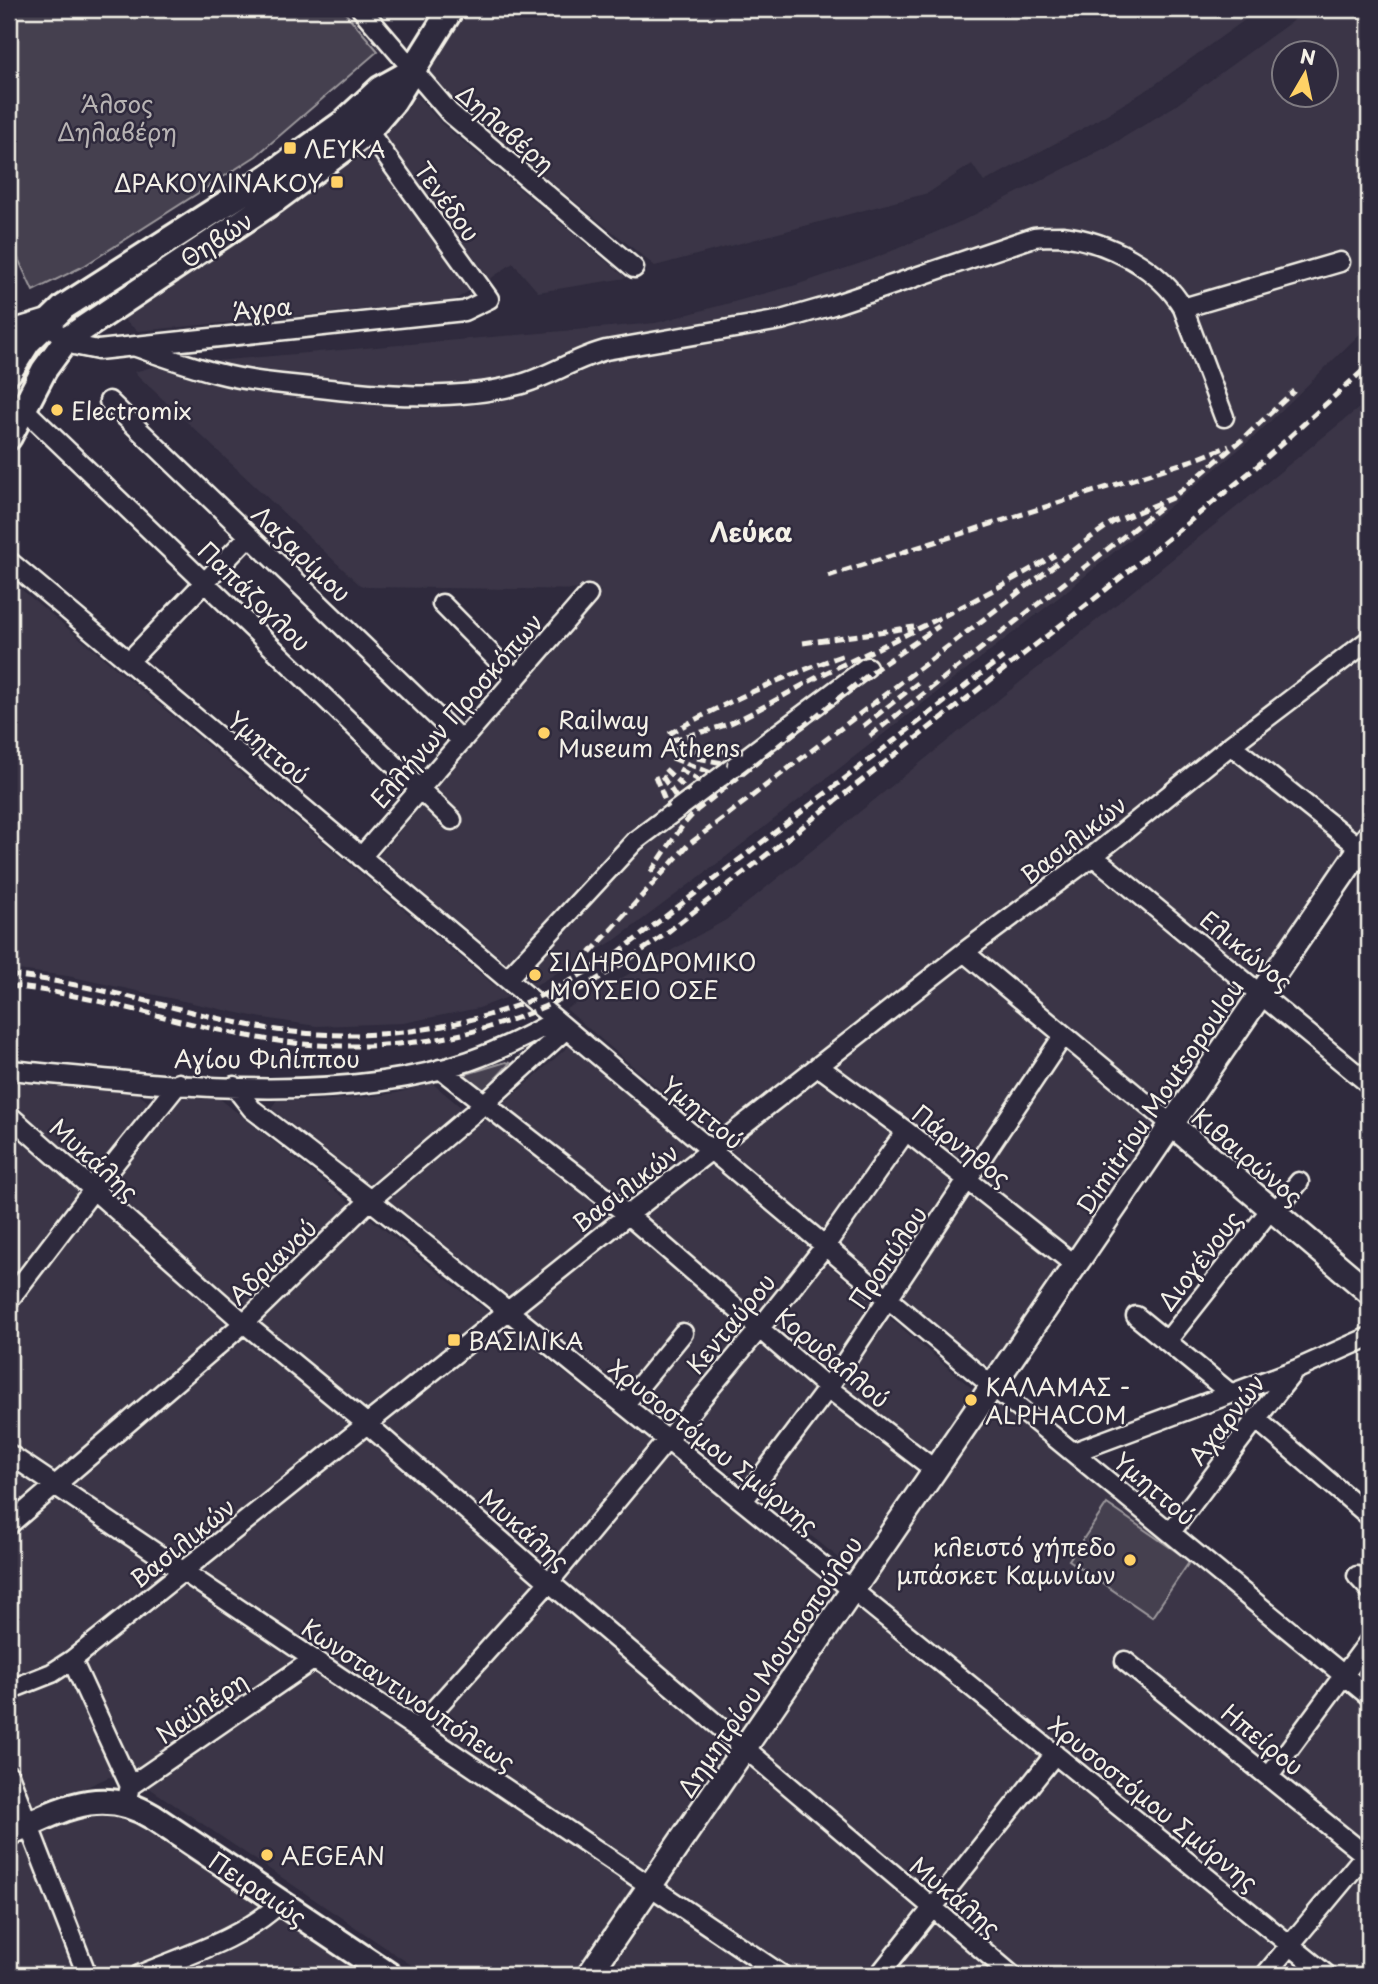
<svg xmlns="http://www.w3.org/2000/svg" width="1378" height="1984" font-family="'Playpen Sans',sans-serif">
<rect width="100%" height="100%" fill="#2f2a3d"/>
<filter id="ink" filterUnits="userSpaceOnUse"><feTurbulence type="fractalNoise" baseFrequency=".0143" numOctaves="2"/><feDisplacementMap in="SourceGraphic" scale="14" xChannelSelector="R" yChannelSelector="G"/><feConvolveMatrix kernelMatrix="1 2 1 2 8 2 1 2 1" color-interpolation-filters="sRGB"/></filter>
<g filter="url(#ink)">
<!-- built -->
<path fill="#3b3647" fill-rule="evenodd" d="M 470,9 L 1260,9 L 1150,88 L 1087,126 L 984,182 L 972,164 L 928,193 L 655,266 L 460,109 L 428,74 L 450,33 Z
M 1309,9 L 1369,9 L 1369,325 L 1254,437 L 1063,594 L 718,863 L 615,940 L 534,986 L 379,856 L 601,590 L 368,587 L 360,585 L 134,372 L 156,366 L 656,323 L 796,285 L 873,259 L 962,221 L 1113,144 L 1175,106 ZM 1284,52 L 1326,52 L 1326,94 L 1284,94 Z
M 416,95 L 442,124 L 626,278 L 538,292 L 513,263 L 490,279 L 383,136 L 406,111 Z
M 367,150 L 469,291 L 453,301 L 138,331 L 126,322 L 123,316 L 320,186 Z
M 1369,400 L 1369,626 L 1352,639 L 1369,655 L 1369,818 L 988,1371 L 566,1009 L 726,920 Z
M 9,579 L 508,997 L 479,1008 L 403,1023 L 316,1026 L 257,1017 L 68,976 L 9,969 Z
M 571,1044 L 975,1391 L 853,1569 L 271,1108 L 277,1100 L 318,1101 L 367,1097 L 397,1093 L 432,1083 L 481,1124 Z
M 9,1076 L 133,1089 L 148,1102 L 9,1281 Z
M 176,1097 L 220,1099 L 836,1589 L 576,1975 L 426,1975 L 148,1787 L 109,1777 L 32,1811 L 9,1751 L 9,1315 Z
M 994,1399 L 1214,1573 L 1369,1704 L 1369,1975 L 602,1975 Z
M 95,1810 L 134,1820 L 363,1975 L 9,1975 L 9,1841 Z"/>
<!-- green -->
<path fill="#454050" stroke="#9c989c" stroke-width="2" d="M 9,9 L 342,9 L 378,51 L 256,156 L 84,266 L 33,291 L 9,239 Z
M 506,1062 L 510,1063 L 482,1093 L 460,1076 Z
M 1107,1504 L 1190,1561 L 1152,1617 L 1069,1560 Z"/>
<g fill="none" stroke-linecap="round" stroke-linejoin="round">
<defs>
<path id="minor" d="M 361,9 L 450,113 L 634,268
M 1183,308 L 1340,262
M 58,333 L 74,345 L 98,350 L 464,311 L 489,299 L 368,131
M 136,347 C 162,356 189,366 217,373 C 247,381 280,384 311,387 C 378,395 452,402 518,385 C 549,377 575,358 606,350 L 781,320 L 833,305 L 1034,237 C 1043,236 1053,236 1062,236 C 1107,241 1160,268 1183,308 L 1224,417
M 109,401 L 462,741
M 24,409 L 452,820
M 9,561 L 992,1386 L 1369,1696
M 442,604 L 516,679
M 129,661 L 249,536
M 1231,745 L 1369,855
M 1093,856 L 1369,1084
M 361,857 L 588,595
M 964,952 L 1171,1124
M 507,979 L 635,841 L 867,667
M 818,1066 L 906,1131 L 1075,1265
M 440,1069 L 628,1215 L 828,1388 L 935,1470
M 9,1070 C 153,1083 331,1108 469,1061 C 500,1050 528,1036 556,1020
M 234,1086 L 252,1109 L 370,1200 L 507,1310 L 1327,1975
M 9,1115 L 244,1323 L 367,1424 L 549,1582 L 1012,1975
M 1275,1212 L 1299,1182
M 9,1300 L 93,1190 L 179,1083
M 1136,1316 L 1231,1394
M 1167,1341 L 1271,1209
M 624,1405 L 683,1333
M 1256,1419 L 1369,1516
M 1074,1452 L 1295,1370 L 1369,1337
M 9,1454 L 782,1975
M 743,1501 L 828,1388 L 1063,1036
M 9,1525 L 244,1323 L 370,1200 L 484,1104 L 566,1029
M 1171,1532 L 1256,1419 L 1295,1370
M 1357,1576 L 1369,1589
M 72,1660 L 130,1786
M 1125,1661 L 1369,1858
M 9,1690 L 52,1673 L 72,1660 L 628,1215 L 964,952 L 1093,856 L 1231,745 L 1369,640
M 417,1729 L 549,1582 L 760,1328 L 825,1246 L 906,1131
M 9,1775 L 87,1975
M 1270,1775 L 1369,1641
M 126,1803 L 130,1786 L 314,1659
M 139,1975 C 187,1955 242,1939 280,1903
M 879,1975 L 1055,1754
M 1265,1975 L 1369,1850"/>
<path id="tertiary" d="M 9,333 L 46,322
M 1171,1124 L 1369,1292
M 589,1975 L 1369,836"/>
<path id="secondary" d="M 9,372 L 28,342 L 64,307 L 269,176 L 343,123 L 380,89 L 409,73
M 9,437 L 44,370 L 66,340 L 275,200 L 368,131 L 393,102 L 451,9
M 9,1833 C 59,1811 101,1784 153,1817 L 389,1975"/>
</defs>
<!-- minor casing -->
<use href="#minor" stroke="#f4f1e8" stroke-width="23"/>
<!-- tertiary casing -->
<use href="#tertiary" stroke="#f4f1e8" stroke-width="28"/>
<!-- secondary casing -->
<use href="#secondary" stroke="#f4f1e8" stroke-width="30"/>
<!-- minor -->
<use href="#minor" stroke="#2f2a3d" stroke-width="18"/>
<!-- tertiary -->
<use href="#tertiary" stroke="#2f2a3d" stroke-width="23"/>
<!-- secondary -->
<use href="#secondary" stroke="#2f2a3d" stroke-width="24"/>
<!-- rail -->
<path stroke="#f4f1e8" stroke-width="5" stroke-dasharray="10 5" stroke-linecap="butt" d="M 828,576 L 1199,458 L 1229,446
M 803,643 L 914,627
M 863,726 L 918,683
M 669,734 C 725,702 783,677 844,655
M 870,736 L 1161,507
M 672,740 C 692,734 714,730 733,722 C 770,705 805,682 842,665 C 915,631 986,596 1055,555
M 673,750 L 744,752
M 672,758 L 714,774
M 697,758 L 728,764
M 665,769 L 689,792
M 679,769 L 702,782
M 655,776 L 668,808
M 662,776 L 678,800
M 651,872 L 683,825 L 697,810 L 873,671 L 939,626
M 590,953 L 688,845 L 1090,538 L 1113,522 L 1172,498 L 1244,438 L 1294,391
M 9,975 C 90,983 168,1008 248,1025 C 341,1044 442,1036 531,1000 C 562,987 591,969 619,952 L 1003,657
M 9,986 C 91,994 168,1021 248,1036 C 344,1055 451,1048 541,1008 C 583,990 623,964 660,938 L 1098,596 L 1255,468 L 1369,365"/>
</g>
</g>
<!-- markers -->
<g fill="#ffd166" stroke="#2f2a3d" stroke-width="2.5">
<rect x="283" y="141" width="14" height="14" rx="3.5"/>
<rect x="330" y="175" width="14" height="14" rx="3.5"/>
<circle cx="57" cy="410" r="7"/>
<circle cx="544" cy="733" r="7"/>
<circle cx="535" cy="975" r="7"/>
<rect x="447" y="1333" width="14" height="14" rx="3.5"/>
<circle cx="971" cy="1400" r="7"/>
<circle cx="1130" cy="1560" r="7"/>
<circle cx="267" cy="1855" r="7"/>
</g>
<g text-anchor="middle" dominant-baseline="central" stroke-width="5" stroke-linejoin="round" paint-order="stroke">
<!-- park labels -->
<g font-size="24" fill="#b7b3b3" stroke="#2f2a3d">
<text x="117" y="103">Άλσος<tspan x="117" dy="28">Δηλαβέρη</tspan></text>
</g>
<!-- street labels -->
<g font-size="24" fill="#f4f1e8" stroke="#2f2a3d">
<text transform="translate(506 128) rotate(41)">Δηλαβέρη</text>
<text transform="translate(448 201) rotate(54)">Τενέδου</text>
<text transform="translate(216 239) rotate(-33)">Θηβών</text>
<text transform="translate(262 308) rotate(-6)">Άγρα</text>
<text transform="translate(302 553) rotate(44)">Λαζαρίμου</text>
<text transform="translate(255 596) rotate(44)">Παπάζογλου</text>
<text transform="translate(456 710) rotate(-49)">Ελλήνων Προσκόπων</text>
<text transform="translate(269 747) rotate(40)">Υμηττού</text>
<text transform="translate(1073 839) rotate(-38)">Βασιλικών</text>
<text transform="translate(1247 950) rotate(39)">Ελικώνος</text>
<text x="267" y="1058">Αγίου Φιλίππου</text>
<text transform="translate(1159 1096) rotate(-56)">Dimitriou Moutsopoulou</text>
<text transform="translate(703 1112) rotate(40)">Υμηττού</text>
<text transform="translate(962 1145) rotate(38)">Πάρνηθος</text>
<text transform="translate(1248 1156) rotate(40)">Κιθαιρώνος</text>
<text transform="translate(95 1159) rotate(42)">Μυκάλης</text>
<text transform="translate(625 1187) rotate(-38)">Βασιλικών</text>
<text transform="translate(887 1257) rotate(-56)">Προπύλου</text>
<text transform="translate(1199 1260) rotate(-52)">Διογένους</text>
<text transform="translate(272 1261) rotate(-44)">Αδριανού</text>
<text transform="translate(730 1323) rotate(-50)">Κενταύρου</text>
<text transform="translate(833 1357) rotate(40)">Κορυδαλλού</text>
<text transform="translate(1226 1419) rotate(-52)">Αχαρνών</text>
<text transform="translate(714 1446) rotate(39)">Χρυσοστόμου Σμύρνης</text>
<text transform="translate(1155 1488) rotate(40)">Υμηττού</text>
<text transform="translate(525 1529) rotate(41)">Μυκάλης</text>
<text transform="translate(182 1542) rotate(-39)">Βασιλικών</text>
<text transform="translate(769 1666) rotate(-56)">Δημητρίου Μουτσοπούλου</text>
<text transform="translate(409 1694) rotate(34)">Κωνσταντινουπόλεως</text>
<text transform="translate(201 1707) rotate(-35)">Ναϋλέρη</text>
<text transform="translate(1263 1739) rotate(39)">Ηπείρου</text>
<text transform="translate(1154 1803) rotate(39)">Χρυσοστόμου Σμύρνης</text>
<text transform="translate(258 1888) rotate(34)">Πειραιώς</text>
<text transform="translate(956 1896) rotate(40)">Μυκάλης</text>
</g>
<!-- poi labels -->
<g font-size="24" fill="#f4f1e8" stroke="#2f2a3d" text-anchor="start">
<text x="304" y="148">ΛΕΥΚΑ</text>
<text x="323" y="182" text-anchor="end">ΔΡΑΚΟΥΛΙΝΑΚΟΥ</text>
<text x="71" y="410">Electromix</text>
<text x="558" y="719">Railway<tspan x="558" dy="28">Museum Athens</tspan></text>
<text x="549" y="961">ΣΙΔΗΡΟΔΡΟΜΙΚΟ<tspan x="549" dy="28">ΜΟΥΣΕΙΟ ΟΣΕ</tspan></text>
<text x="468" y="1340">ΒΑΣΙΛΙΚΑ</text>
<text x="985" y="1386">ΚΑΛΑΜΑΣ -<tspan x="985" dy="28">ALPHACOM</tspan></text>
<text x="1116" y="1546" text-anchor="end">κλειστό γήπεδο<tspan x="1116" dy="28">μπάσκετ Καμινίων</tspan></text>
<text x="281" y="1855">AEGEAN</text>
</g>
<!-- neighbourhood labels -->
<g font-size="26" font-weight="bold" fill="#f4f1e8" stroke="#2f2a3d">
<text x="751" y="531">Λεύκα</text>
</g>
</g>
<!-- margin -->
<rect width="1378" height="1984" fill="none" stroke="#2f2a3d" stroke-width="35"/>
<rect x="18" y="18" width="1343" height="1949" fill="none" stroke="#f4f1e8" stroke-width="2.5" filter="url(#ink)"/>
<!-- north arrow -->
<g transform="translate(1305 74) rotate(9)"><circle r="33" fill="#2f2a3d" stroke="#7e7a81" stroke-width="2"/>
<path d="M0-5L12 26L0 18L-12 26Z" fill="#ffd166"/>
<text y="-10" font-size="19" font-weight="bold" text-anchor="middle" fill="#f4f1e8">N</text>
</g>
</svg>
